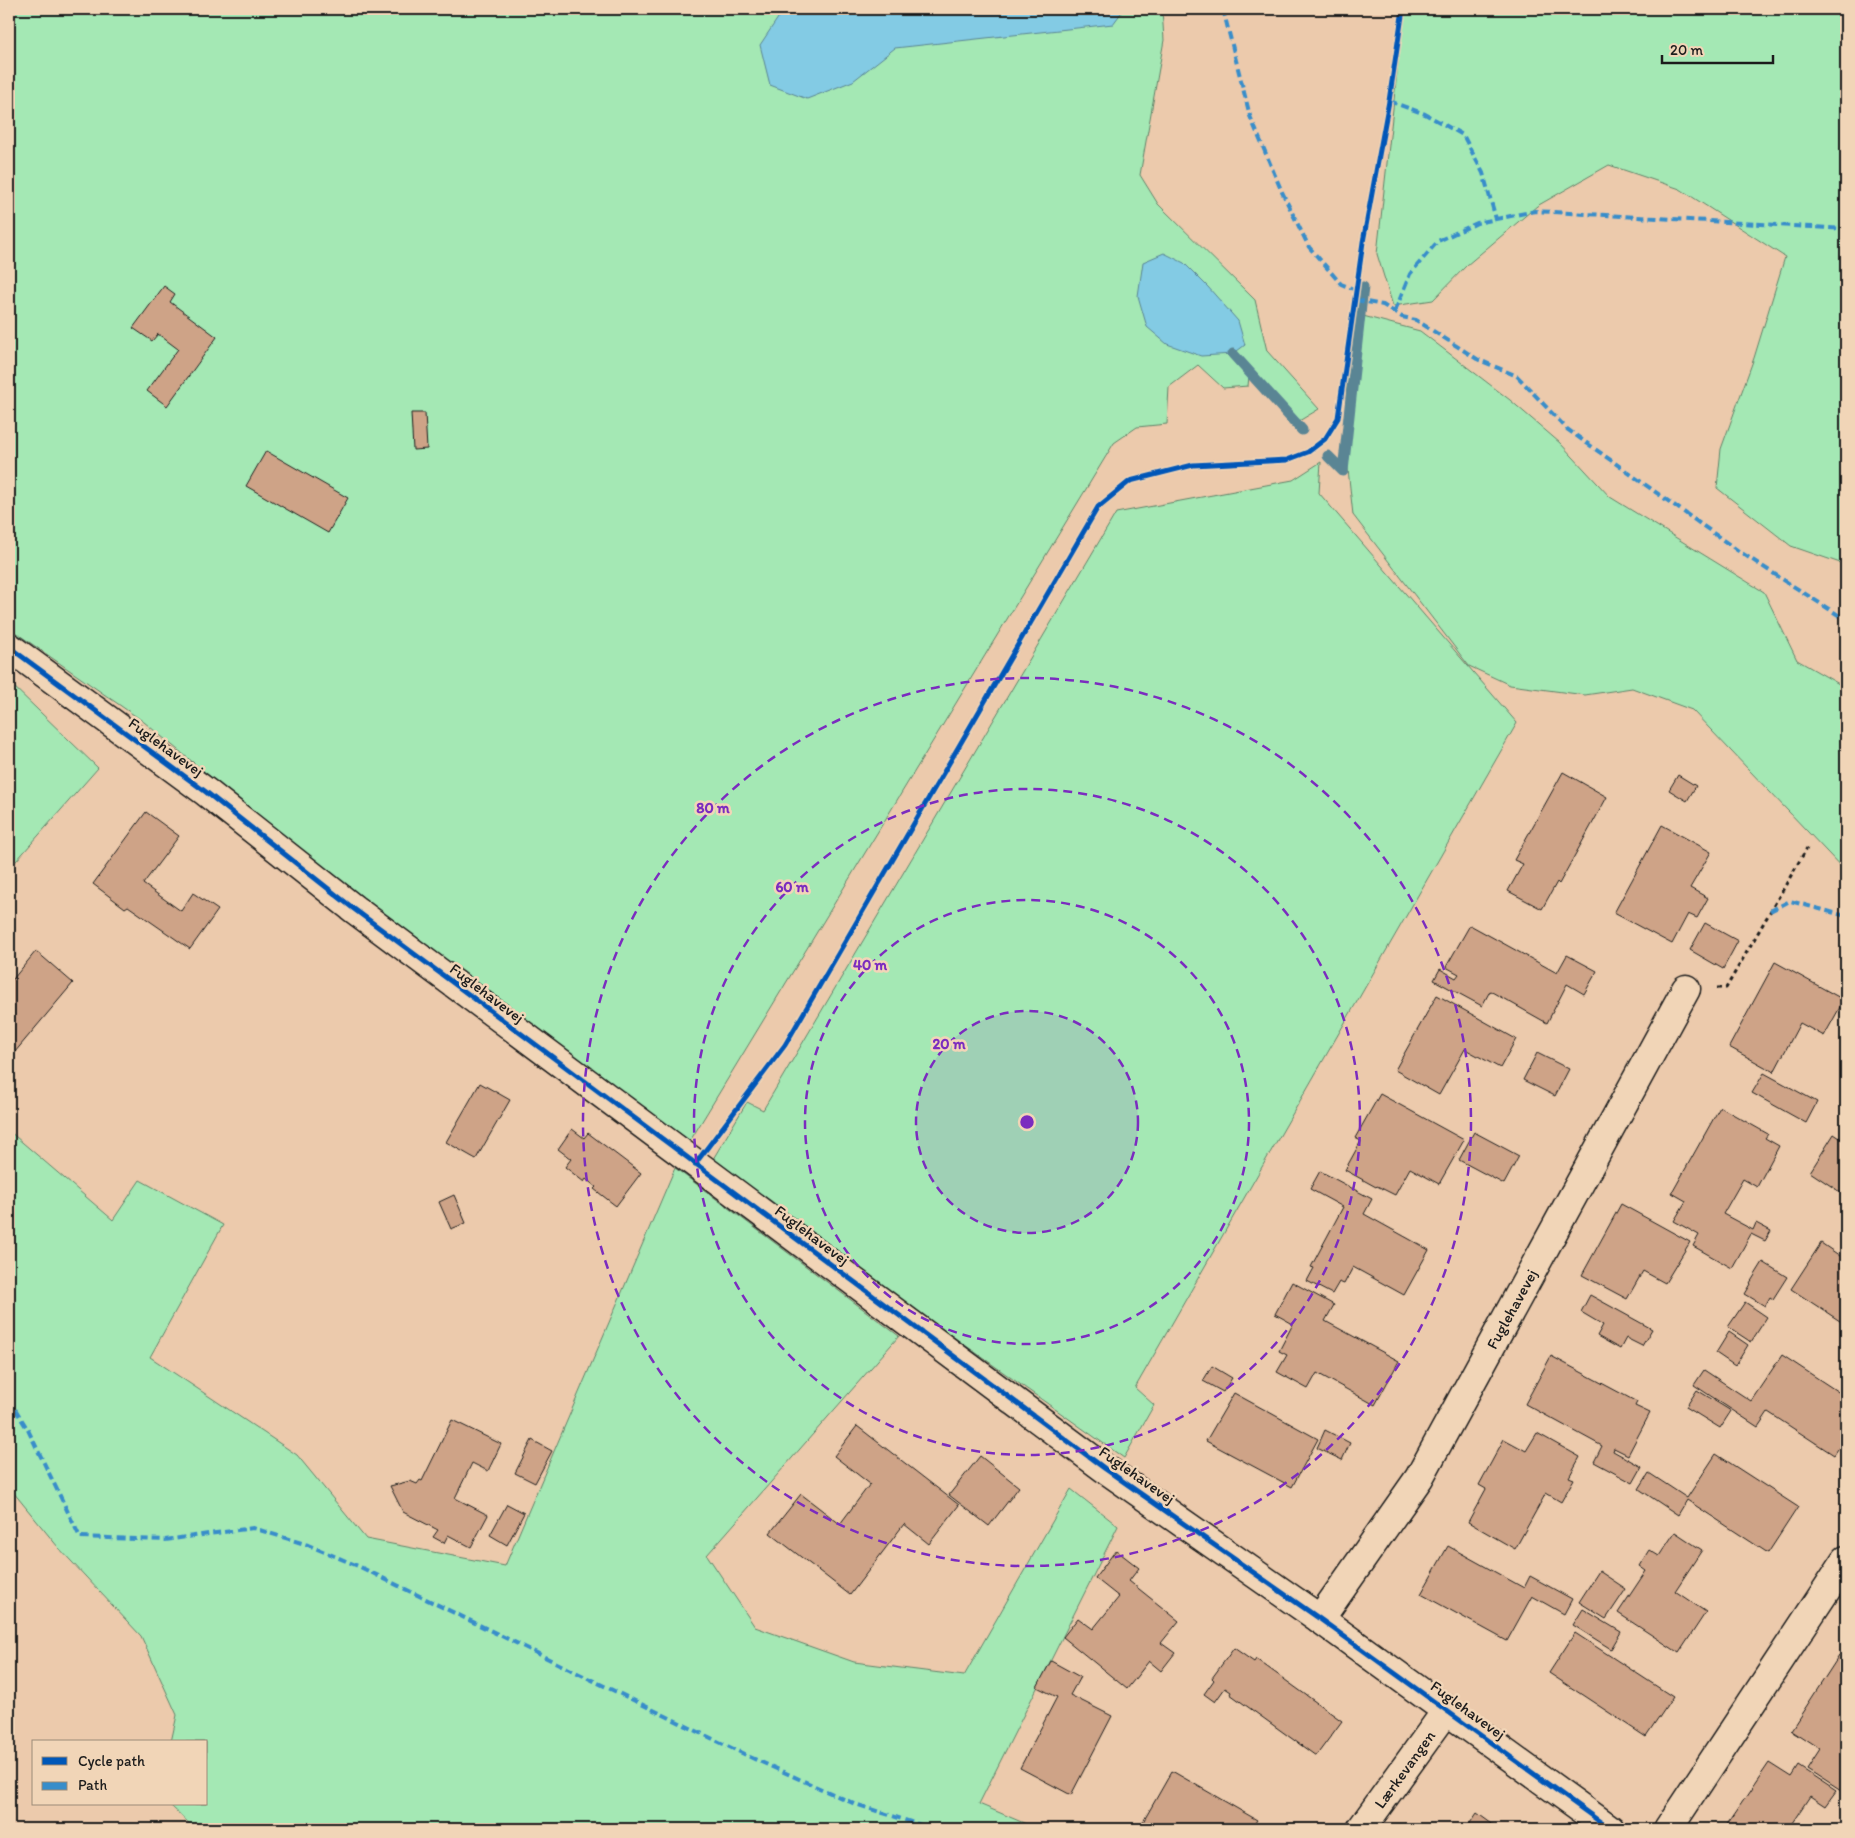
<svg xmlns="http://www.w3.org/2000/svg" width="1855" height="1838" font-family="Itim,sans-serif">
<rect width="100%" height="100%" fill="#eccaac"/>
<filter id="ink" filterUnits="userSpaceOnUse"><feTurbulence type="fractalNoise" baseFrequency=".02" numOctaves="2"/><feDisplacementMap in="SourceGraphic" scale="10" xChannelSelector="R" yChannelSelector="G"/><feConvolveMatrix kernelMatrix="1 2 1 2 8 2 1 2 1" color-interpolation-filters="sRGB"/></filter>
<g filter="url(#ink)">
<!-- green -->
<path fill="#a4e8b4" stroke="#608268" d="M 9,9 L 1162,9 L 1164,40 L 1140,175 L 1158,204 L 1255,300 L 1267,351 L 1319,409 L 1299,421 L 1250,366 L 1248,386 L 1223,388 L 1198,365 L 1169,387 L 1167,424 L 1137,427 L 1114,443 L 690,1141 L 348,890 L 144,722 L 9,628 Z
M 1404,9 L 1764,9 L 1846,14 L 1846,565 L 1791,546 L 1717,488 L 1721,449 L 1754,358 L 1785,257 L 1680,189 L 1609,165 L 1537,206 L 1467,265 L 1433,300 L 1393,306 L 1377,254 Z
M 1363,316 L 1420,331 L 1510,400 L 1560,443 L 1610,497 L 1764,592 L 1797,660 L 1846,688 L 1846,872 L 1692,710 L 1632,688 L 1585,695 L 1510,685 L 1469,666 L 1353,515 L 1347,460 L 1346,364 Z
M 1321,462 L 1319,493 L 1517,723 L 1135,1388 L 1154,1405 L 1124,1458 L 710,1164 L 747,1102 L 763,1110 L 1116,513 L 1293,480 Z
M 9,682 L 98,768 L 9,869 Z
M 9,1131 L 113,1220 L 140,1180 L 223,1225 L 150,1357 L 297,1455 L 366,1539 L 505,1566 L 675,1168 L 899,1336 L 707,1555 L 755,1627 L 854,1662 L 964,1676 L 1071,1489 L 1118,1526 L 979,1804 L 1038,1829 L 195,1829 L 169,1804 L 206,1804 L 206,1742 L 171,1742 L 177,1715 L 141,1636 L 58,1547 L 9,1487 Z"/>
<!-- water -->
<path fill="#83cbe4" stroke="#5a8594" d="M 784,9 L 1124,9 L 1113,24 L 895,48 L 853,81 L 807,99 L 770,85 L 760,45 Z
M 1164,253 L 1184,263 L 1208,287 L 1238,321 L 1245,345 L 1233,354 L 1201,356 L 1167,344 L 1147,327 L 1138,296 L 1143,262 Z"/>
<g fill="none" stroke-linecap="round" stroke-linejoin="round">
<!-- stream -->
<path stroke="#5a8594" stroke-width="11" d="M 1233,354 L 1302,430
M 1328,456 L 1343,471 L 1363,287"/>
</g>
<!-- building -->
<path fill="#cea387" stroke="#1c1c1c" d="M 164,286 L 175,294 L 170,302 L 217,337 L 167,406 L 147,391 L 178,349 L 158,334 L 152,341 L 133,328 Z
M 411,413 L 425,413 L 427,449 L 413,450 Z
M 266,451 L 348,498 L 328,533 L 246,486 Z
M 1563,772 L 1607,797 L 1559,884 L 1557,882 L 1542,909 L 1508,891 L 1523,864 L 1514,860 Z
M 1678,775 L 1696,786 L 1687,801 L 1669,790 Z
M 146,812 L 179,836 L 143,884 L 181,911 L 193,893 L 218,910 L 190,949 L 128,906 L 125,908 L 93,884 Z
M 1662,825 L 1711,852 L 1690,888 L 1708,898 L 1697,918 L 1688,914 L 1672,944 L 1614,913 Z
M 1705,923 L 1738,941 L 1723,969 L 1690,950 Z
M 1470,925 L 1557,973 L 1567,955 L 1597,971 L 1584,994 L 1567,984 L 1547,1023 L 1490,991 L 1482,1006 L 1434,980 L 1440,969 L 1456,978 L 1459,974 L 1446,967 Z
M 36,951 L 73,983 L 9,1059 L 9,984 Z
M 1775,962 L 1844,1000 L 1824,1036 L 1800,1023 L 1774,1072 L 1729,1047 Z
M 1437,995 L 1516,1039 L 1500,1068 L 1465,1049 L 1439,1095 L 1395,1070 Z
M 1537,1053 L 1569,1069 L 1555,1096 L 1523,1080 Z
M 1764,1073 L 1817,1102 L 1806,1123 L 1752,1093 Z
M 480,1083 L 510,1100 L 476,1159 L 446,1142 Z
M 1380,1094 L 1464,1140 L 1439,1184 L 1410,1168 L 1395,1195 L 1377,1186 L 1376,1187 L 1345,1170 L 1361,1141 L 1355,1138 Z
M 1720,1107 L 1768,1134 L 1765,1138 L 1779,1146 L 1757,1187 L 1743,1179 L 1723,1214 L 1753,1230 L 1756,1223 L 1771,1231 L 1765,1241 L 1751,1234 L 1732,1268 L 1693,1246 L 1699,1235 L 1674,1221 L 1686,1201 L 1672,1193 Z
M 572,1129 L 584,1138 L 588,1133 L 641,1173 L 616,1206 L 594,1189 L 596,1187 L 586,1179 L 584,1182 L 565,1167 L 571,1159 L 558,1149 Z
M 1474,1132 L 1519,1156 L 1504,1184 L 1459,1160 Z
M 1834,1134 L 1846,1142 L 1846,1196 L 1810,1172 Z
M 1320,1171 L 1372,1199 L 1364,1214 L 1429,1250 L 1404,1295 L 1353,1267 L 1344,1284 L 1339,1282 L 1332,1294 L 1307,1281 L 1314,1268 L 1311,1267 L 1343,1207 L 1310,1189 Z
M 454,1195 L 466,1223 L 451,1229 L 439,1202 Z
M 1621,1204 L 1690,1242 L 1665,1283 L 1643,1271 L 1627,1299 L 1582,1275 Z
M 1821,1243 L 1846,1260 L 1846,1325 L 1791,1289 Z
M 1763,1262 L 1787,1277 L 1773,1299 L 1770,1297 L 1765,1306 L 1745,1294 L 1751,1284 L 1750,1283 Z
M 1292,1282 L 1334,1305 L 1325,1321 L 1399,1361 L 1375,1405 L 1317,1373 L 1308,1389 L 1277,1372 L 1287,1355 L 1279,1351 L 1293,1324 L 1275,1314 Z
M 1590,1295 L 1652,1329 L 1642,1346 L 1626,1338 L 1620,1349 L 1597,1336 L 1603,1325 L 1581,1312 Z
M 1745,1302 L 1767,1317 L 1751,1342 L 1728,1327 Z
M 1729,1332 L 1748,1345 L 1735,1366 L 1716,1353 Z
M 1782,1355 L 1846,1397 L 1846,1437 L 1834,1455 L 1768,1412 L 1758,1427 L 1694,1385 L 1704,1370 L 1751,1401 Z
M 1551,1356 L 1637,1402 L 1635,1406 L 1650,1413 L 1628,1455 L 1614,1448 L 1613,1451 L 1642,1467 L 1633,1483 L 1594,1462 L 1602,1446 L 1525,1404 Z
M 1212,1366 L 1232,1378 L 1223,1392 L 1203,1381 Z
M 1697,1390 L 1731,1411 L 1720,1428 L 1686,1407 Z
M 1234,1393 L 1318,1439 L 1292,1487 L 1206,1441 Z
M 452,1420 L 501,1444 L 488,1471 L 472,1463 L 455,1498 L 488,1515 L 471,1547 L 448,1535 L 444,1543 L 433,1537 L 438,1530 L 403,1512 L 390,1486 L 410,1481 L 417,1484 L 420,1480 L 422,1481 Z
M 857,1426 L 959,1505 L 929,1544 L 904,1524 L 850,1595 L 770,1533 L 801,1494 L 840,1524 L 870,1484 L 834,1456 Z
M 1325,1430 L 1350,1443 L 1342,1460 L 1317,1448 Z
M 1537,1433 L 1580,1457 L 1569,1477 L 1574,1479 L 1561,1502 L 1546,1493 L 1515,1549 L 1468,1522 L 1486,1489 L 1479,1485 L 1504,1439 L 1526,1451 Z
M 532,1440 L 552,1451 L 535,1483 L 515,1473 Z
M 1716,1454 L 1798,1507 L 1768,1553 L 1687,1500 L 1678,1515 L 1639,1489 L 1649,1473 L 1687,1498 Z
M 980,1456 L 1019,1487 L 989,1526 L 949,1495 Z
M 507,1504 L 524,1513 L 507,1545 L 490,1535 Z
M 1675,1532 L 1702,1550 L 1675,1591 L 1706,1612 L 1679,1653 L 1618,1613 L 1646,1571 L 1639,1566 L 1649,1550 L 1659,1556 Z
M 1448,1546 L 1524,1588 L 1530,1576 L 1572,1599 L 1564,1614 L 1532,1596 L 1507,1641 L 1421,1594 Z
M 1116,1550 L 1139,1568 L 1129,1581 L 1179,1621 L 1161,1643 L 1175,1653 L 1161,1671 L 1149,1661 L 1127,1689 L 1063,1637 L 1078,1618 L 1093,1629 L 1119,1597 L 1095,1578 Z
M 1599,1571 L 1626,1589 L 1606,1619 L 1579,1602 Z
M 1583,1609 L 1621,1632 L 1611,1649 L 1573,1625 Z
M 1575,1633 L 1673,1697 L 1646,1737 L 1549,1673 Z
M 1234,1648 L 1254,1662 L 1256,1659 L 1342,1721 L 1316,1756 L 1230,1694 L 1231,1692 L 1225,1688 L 1215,1702 L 1204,1694 L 1214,1680 L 1212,1678 Z
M 9,1654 L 12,1727 L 9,1727 Z
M 1839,1656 L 1846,1660 L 1846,1784 L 1841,1791 L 1807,1769 L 1820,1749 L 1791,1730 Z
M 1051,1661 L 1080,1677 L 1070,1695 L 1112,1716 L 1071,1795 L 1020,1768 L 1057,1697 L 1037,1687 Z
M 1769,1763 L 1791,1777 L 1798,1766 L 1836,1791 L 1825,1806 L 1810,1796 L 1788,1829 L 1724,1829 Z
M 1172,1771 L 1257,1820 L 1251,1829 L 1139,1829 Z
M 1477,1813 L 1499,1829 L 1466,1829 Z"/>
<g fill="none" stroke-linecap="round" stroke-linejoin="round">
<defs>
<g id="minor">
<path d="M 9,647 L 206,792 L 354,909 L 1104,1468 L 1320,1619 L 1610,1829"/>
<path id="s1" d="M 1320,1619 L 1419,1478 L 1686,989"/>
<path id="s2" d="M 1361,1829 L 1447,1710"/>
<path d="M 1668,1829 L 1846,1560"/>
</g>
</defs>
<!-- minor casing -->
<use href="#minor" stroke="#1c1c1c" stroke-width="31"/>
<!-- path -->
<path stroke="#1c1c1c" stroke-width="3" stroke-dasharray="4 4" stroke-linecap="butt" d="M 1717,988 L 1726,988 L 1807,848"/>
<!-- minor -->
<use href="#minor" stroke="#f1d5b7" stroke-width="28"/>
<!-- quiet -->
<path stroke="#388dca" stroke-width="4" stroke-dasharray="8 4" stroke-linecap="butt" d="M 1223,9 L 1250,116 L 1282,192 L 1309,247 L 1341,284 L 1356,290
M 1389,101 L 1425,114 L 1463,135 L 1483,173 L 1496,219
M 1356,300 L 1383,305 L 1402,317 L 1416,320 L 1477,359 L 1517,376 L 1567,429 L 1737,550 L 1846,620
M 1395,311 L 1410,274 L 1438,241 L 1477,223 L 1535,211 L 1846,229
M 1770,911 L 1790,901 L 1846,916
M 9,1399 L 28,1430 L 80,1537 L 165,1540 L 253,1528 L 308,1545 L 358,1566 L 750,1757 L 855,1804 L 933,1829"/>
<defs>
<path id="cycleway" d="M 9,647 L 206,792 L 354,909 L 1104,1468 L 1320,1619 L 1610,1829
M 695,1164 L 785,1045 L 1098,507 L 1130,481 L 1193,465 L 1287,460 L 1308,452 L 1325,439 L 1338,418 L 1363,242 L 1389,101 L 1403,9"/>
</defs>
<!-- cycleway casing -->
<use href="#cycleway" stroke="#f1d5b7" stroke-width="8"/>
<!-- cycleway -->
<use href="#cycleway" stroke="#0057b8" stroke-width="5"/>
</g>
</g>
<!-- distance rings -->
<circle cx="1027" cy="1122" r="111" fill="#7b2cbf" fill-opacity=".12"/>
<g fill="none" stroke="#7b2cbf" stroke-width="2.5" stroke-dasharray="9 6">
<circle cx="1027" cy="1122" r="111"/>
<circle cx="1027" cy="1122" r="222"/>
<circle cx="1027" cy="1122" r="333"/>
<circle cx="1027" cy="1122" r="444"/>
</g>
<g text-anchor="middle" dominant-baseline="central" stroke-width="5" stroke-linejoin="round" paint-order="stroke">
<!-- street labels -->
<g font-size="16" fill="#1c1c1c" stroke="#f1d5b7">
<text transform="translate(166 747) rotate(36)">Fuglehavevej</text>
<text transform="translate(487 993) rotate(37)">Fuglehavevej</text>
<text transform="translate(812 1235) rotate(37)">Fuglehavevej</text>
<text stroke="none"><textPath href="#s1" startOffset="365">Fuglehavevej</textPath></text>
<text transform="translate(1137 1475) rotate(35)">Fuglehavevej</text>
<text transform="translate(1468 1710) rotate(36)">Fuglehavevej</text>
<text stroke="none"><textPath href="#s2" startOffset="74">Lærkevangen</textPath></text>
</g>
</g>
<circle cx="1027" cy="1122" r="8" fill="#7b2cbf" stroke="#f1d5b7" stroke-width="2.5"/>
<g font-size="15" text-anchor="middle" font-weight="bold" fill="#7b2cbf" stroke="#f1d5b7" stroke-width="5" stroke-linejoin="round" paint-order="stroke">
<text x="713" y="813">80 m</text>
<text x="792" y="892">60 m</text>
<text x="870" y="970">40 m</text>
<text x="949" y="1049">20 m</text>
</g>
<!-- margin -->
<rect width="1855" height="1838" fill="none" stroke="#f1d5b7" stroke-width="30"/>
<rect x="15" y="15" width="1825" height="1808" fill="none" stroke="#1c1c1c" stroke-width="2" filter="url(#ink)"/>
<!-- legend -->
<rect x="32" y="1740" width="175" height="65" fill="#f1d5b7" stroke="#9c8b79"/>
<rect x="42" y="1757" width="25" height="8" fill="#0057b8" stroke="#9c8b79"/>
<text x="78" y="1766" font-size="15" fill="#1c1c1c">Cycle path</text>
<rect x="42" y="1782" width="25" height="8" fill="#388dca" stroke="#9c8b79"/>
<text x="78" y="1790" font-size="15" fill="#1c1c1c">Path</text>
<!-- scale -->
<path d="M1662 55v8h111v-8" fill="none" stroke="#1c1c1c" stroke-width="2.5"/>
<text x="1670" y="55" font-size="15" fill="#1c1c1c" stroke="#f1d5b7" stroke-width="4" paint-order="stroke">20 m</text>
</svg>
